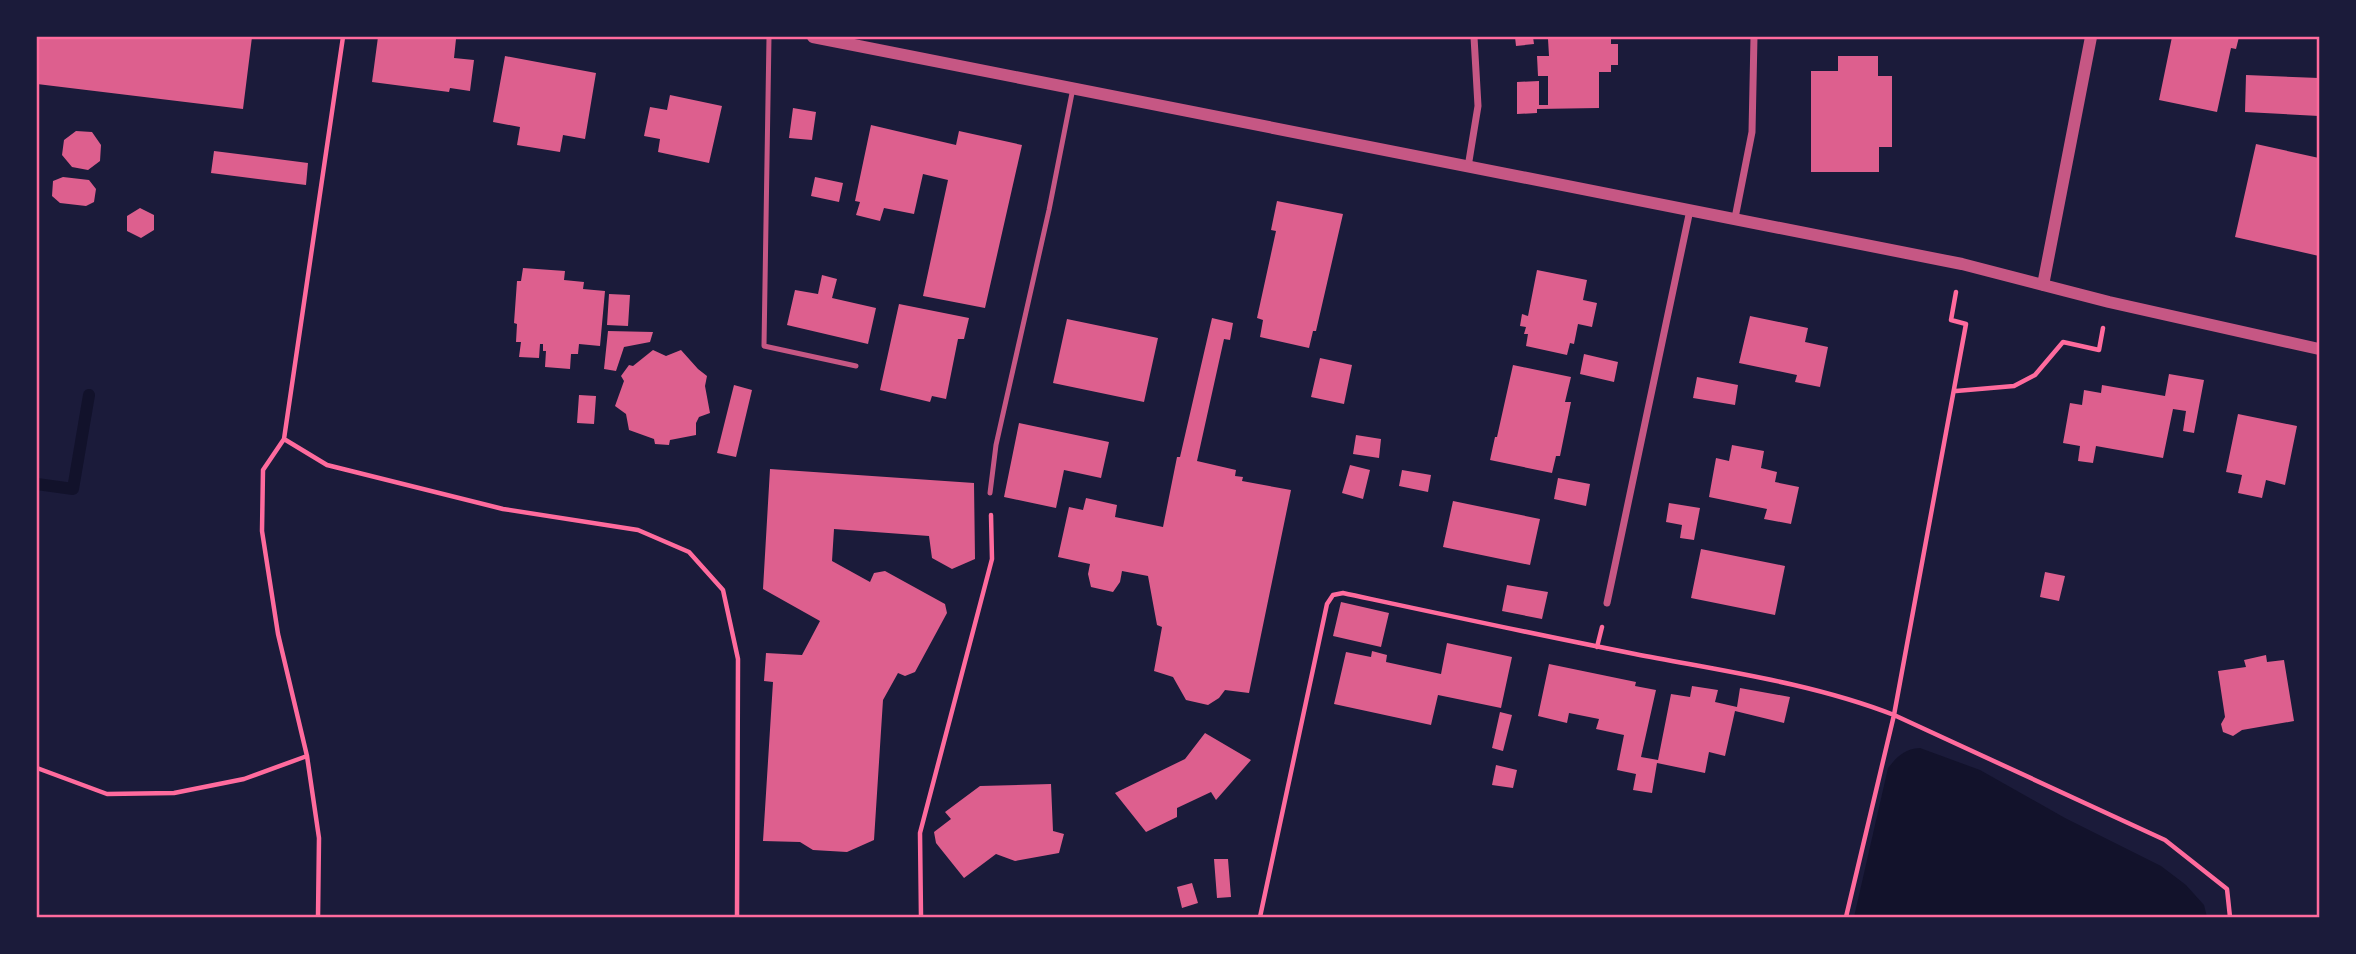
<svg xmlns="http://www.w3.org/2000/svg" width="2356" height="954" font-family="Jost,sans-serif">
<rect width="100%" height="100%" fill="#1b1b3a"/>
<!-- water -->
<path fill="#12122b" d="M 1920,748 L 1980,770 L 2065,818 L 2161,866 L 2186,885 L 2204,905 L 2207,917 L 1854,917 L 1888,768 C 1897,757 1904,749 1920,748 Z"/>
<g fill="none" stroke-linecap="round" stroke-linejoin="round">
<!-- stream -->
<path stroke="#12122b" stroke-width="12" d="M 37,484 L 73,489 L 89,395"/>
</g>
<!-- building -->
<path fill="#dd5f8e" d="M 37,37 L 252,37 L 243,109 L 37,84 Z
M 378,37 L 456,39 L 454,58 L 474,60 L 470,91 L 450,88 L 449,92 L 372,82 Z
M 1515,37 L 1533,37 L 1534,44 L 1516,46 Z
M 2172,37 L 2239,37 L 2236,49 L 2231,48 L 2217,112 L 2159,100 Z
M 1611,38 L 1611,44 L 1618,44 L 1618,65 L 1611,65 L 1611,72 L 1599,72 L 1599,108 L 1537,109 L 1537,113 L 1517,114 L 1517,82 L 1539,81 L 1539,105 L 1548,105 L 1548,76 L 1538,76 L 1537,56 L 1549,56 L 1548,39 Z
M 505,56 L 596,73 L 585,139 L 563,135 L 560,152 L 517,145 L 520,127 L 493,122 Z
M 1838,56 L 1878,56 L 1878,76 L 1892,76 L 1892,147 L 1879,147 L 1879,172 L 1811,172 L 1811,71 L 1838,71 Z
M 2246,75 L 2319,78 L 2319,116 L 2245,112 Z
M 670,95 L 722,106 L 709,163 L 658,152 L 660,139 L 644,136 L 650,107 L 667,110 Z
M 793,108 L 816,112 L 812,140 L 789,138 Z
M 871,125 L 956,145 L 959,131 L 1022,145 L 985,308 L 923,296 L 948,180 L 923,174 L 914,214 L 884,208 L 880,221 L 856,215 L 860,202 L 855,201 Z
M 76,131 L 92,132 L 101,145 L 100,161 L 88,170 L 72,167 L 62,155 L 64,140 Z
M 2256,144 L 2319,158 L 2319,256 L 2235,237 Z
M 214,151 L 308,163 L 306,185 L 211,173 Z
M 63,177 L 89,180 L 96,189 L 94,202 L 86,206 L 60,203 L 52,196 L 53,181 Z
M 815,177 L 843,183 L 839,202 L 811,196 Z
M 1277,201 L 1343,214 L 1316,331 L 1313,331 L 1309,348 L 1260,337 L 1263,320 L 1257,318 L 1276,231 L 1271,230 Z
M 140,208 L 154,215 L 154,230 L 141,238 L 127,231 L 127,216 Z
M 523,268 L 565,271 L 564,280 L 584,282 L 583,289 L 605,291 L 600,346 L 579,344 L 578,354 L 571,354 L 570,369 L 545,367 L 546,351 L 543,351 L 543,344 L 540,344 L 539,358 L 519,357 L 521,342 L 516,342 L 517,324 L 514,323 L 517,281 L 521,281 Z
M 1537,270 L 1587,280 L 1583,300 L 1597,303 L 1592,327 L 1578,324 L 1574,344 L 1570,343 L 1567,355 L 1526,346 L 1528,334 L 1524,334 L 1526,327 L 1520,326 L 1522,314 L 1528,316 Z
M 822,275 L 837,279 L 832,298 L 876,308 L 868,344 L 787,325 L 795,290 L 818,294 Z
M 609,294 L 630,295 L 628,326 L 607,325 Z
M 899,304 L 969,318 L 964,339 L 958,339 L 946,399 L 932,396 L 930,402 L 880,390 Z
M 1750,316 L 1808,328 L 1805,342 L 1828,347 L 1820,387 L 1795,382 L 1797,375 L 1739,363 Z
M 1212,318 L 1233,323 L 1230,340 L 1224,339 L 1197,461 L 1236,470 L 1235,476 L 1243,477 L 1242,481 L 1291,490 L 1249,693 L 1225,690 L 1219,698 L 1208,705 L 1186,700 L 1173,677 L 1154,671 L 1162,627 L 1157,625 L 1148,576 L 1122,571 L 1120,582 L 1113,592 L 1091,587 L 1088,574 L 1090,564 L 1058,557 L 1069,507 L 1083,510 L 1086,498 L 1117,505 L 1115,517 L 1163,527 L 1177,457 L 1180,457 Z
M 1067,319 L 1158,338 L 1144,402 L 1053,383 Z
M 608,331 L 653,332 L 650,342 L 624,347 L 616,371 L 604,369 Z
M 653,350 L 666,356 L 681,350 L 698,369 L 707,376 L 705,386 L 710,413 L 699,417 L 696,423 L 696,435 L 670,440 L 669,445 L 655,444 L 654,439 L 629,430 L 626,414 L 615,406 L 624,381 L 621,376 L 629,365 L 633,366 Z
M 1584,354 L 1618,362 L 1614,382 L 1580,374 Z
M 1320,358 L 1352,365 L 1344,404 L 1311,397 Z
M 1513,365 L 1571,377 L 1565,402 L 1571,402 L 1560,456 L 1556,456 L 1552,473 L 1490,460 L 1495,437 L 1497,437 Z
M 2169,374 L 2204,380 L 2194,433 L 2183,431 L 2186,411 L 2173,409 L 2163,458 L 2096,446 L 2093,463 L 2078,461 L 2080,446 L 2063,443 L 2070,403 L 2082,405 L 2084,390 L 2101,393 L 2102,385 L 2165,396 Z
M 1697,377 L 1738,385 L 1735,405 L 1693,398 Z
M 734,385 L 752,390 L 736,457 L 717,453 Z
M 579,395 L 596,396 L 594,424 L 577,423 Z
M 2238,414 L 2297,426 L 2285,485 L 2266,480 L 2262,498 L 2238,493 L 2242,475 L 2226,472 Z
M 1019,423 L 1109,442 L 1101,478 L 1064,470 L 1056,508 L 1004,497 Z
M 1356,435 L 1381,439 L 1379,458 L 1353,454 Z
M 1732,445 L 1764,451 L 1761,468 L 1777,472 L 1775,482 L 1799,487 L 1791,524 L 1764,519 L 1767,509 L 1709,497 L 1716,458 L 1729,461 Z
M 1350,465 L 1370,470 L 1363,499 L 1342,493 Z
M 770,469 L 974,483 L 975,559 L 952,569 L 932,558 L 929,536 L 834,529 L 832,561 L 870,582 L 874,573 L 885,571 L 945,604 L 947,613 L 915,672 L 905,676 L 898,673 L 883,700 L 874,840 L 847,852 L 813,850 L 800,842 L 763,841 L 773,682 L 764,681 L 766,653 L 802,655 L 820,621 L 763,589 Z
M 1402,470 L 1431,475 L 1428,492 L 1399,486 Z
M 1558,478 L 1590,484 L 1586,506 L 1554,499 Z
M 1453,501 L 1540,519 L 1530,565 L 1443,547 Z
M 1669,503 L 1700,508 L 1694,540 L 1680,538 L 1682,525 L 1666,522 Z
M 1701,549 L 1785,566 L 1775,615 L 1691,598 Z
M 2045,572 L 2065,576 L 2059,601 L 2040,597 Z
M 1507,585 L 1548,592 L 1542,619 L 1502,611 Z
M 1341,602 L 1389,613 L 1381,647 L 1333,636 Z
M 1447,643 L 1512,657 L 1501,708 L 1438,695 L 1431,725 L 1334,704 L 1346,652 L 1371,657 L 1372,651 L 1387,655 L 1386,662 L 1441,674 Z
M 2266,655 L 2267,662 L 2284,660 L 2294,721 L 2242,730 L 2233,736 L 2223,732 L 2221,724 L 2225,717 L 2218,671 L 2246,667 L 2244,660 Z
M 1549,664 L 1636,682 L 1635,686 L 1656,690 L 1641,757 L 1658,760 L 1671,694 L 1690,697 L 1692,686 L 1718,690 L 1715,702 L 1737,707 L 1740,688 L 1790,697 L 1784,723 L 1735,711 L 1725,756 L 1709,752 L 1705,773 L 1657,763 L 1652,793 L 1633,790 L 1636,774 L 1617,770 L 1624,735 L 1596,729 L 1599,719 L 1569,713 L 1567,723 L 1538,716 Z
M 1500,712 L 1512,715 L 1503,751 L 1492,748 Z
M 1205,733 L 1251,760 L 1216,800 L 1211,792 L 1177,808 L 1177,817 L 1146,832 L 1115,793 L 1185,759 Z
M 1496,765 L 1517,770 L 1513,788 L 1492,785 Z
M 1051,784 L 1053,831 L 1064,834 L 1059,853 L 1015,861 L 996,854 L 964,878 L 936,843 L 934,832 L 951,819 L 945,812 L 980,786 Z
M 1214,859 L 1228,859 L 1231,897 L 1217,898 Z
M 1192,883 L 1198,903 L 1182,908 L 1177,887 Z"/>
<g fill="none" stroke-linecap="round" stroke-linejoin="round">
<!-- path -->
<path stroke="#ff6b9d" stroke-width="4.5" d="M 343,37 L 284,439 L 327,465 L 503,509 L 638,530 L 689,552 L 723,590 L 738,659 L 737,917
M 1956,391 L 2014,386 L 2035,375 L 2063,342 L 2099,350 L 2103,328
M 284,439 L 263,470 L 262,531 L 278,634 L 307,756 L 319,838 L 318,917
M 1597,647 L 1602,627
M 37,768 L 107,794 L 174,793 L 244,779 L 307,756
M 921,917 L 920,833 L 992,559 L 991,515
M 1260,917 L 1327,604 L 1333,595 L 1343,593 C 1441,614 1538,635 1635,654 C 1722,671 1812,683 1894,715 L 2165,840 L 2227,889 L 2230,917
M 1846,917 L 1894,715 L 1966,324 L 1951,320 L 1956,292"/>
<!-- service -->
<path stroke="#c65784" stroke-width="5" d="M 769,37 L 764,346 L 856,366
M 990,493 L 996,445 L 1049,210 L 1073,88"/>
<!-- minor -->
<path stroke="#c65784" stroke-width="7" d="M 1468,167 L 1478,106 L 1474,37
M 1735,218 L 1752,132 L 1754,37
M 1607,603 L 1690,210"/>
<!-- tertiary -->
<path stroke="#c65784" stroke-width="12" d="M 813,37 L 1962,264 L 2109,302 L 2319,349
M 2043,285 L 2091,37"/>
</g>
<!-- border -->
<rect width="2356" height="954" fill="none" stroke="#1b1b3a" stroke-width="77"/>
<rect x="38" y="38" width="2280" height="878" fill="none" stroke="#ff6b9d" stroke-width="2.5"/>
</svg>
